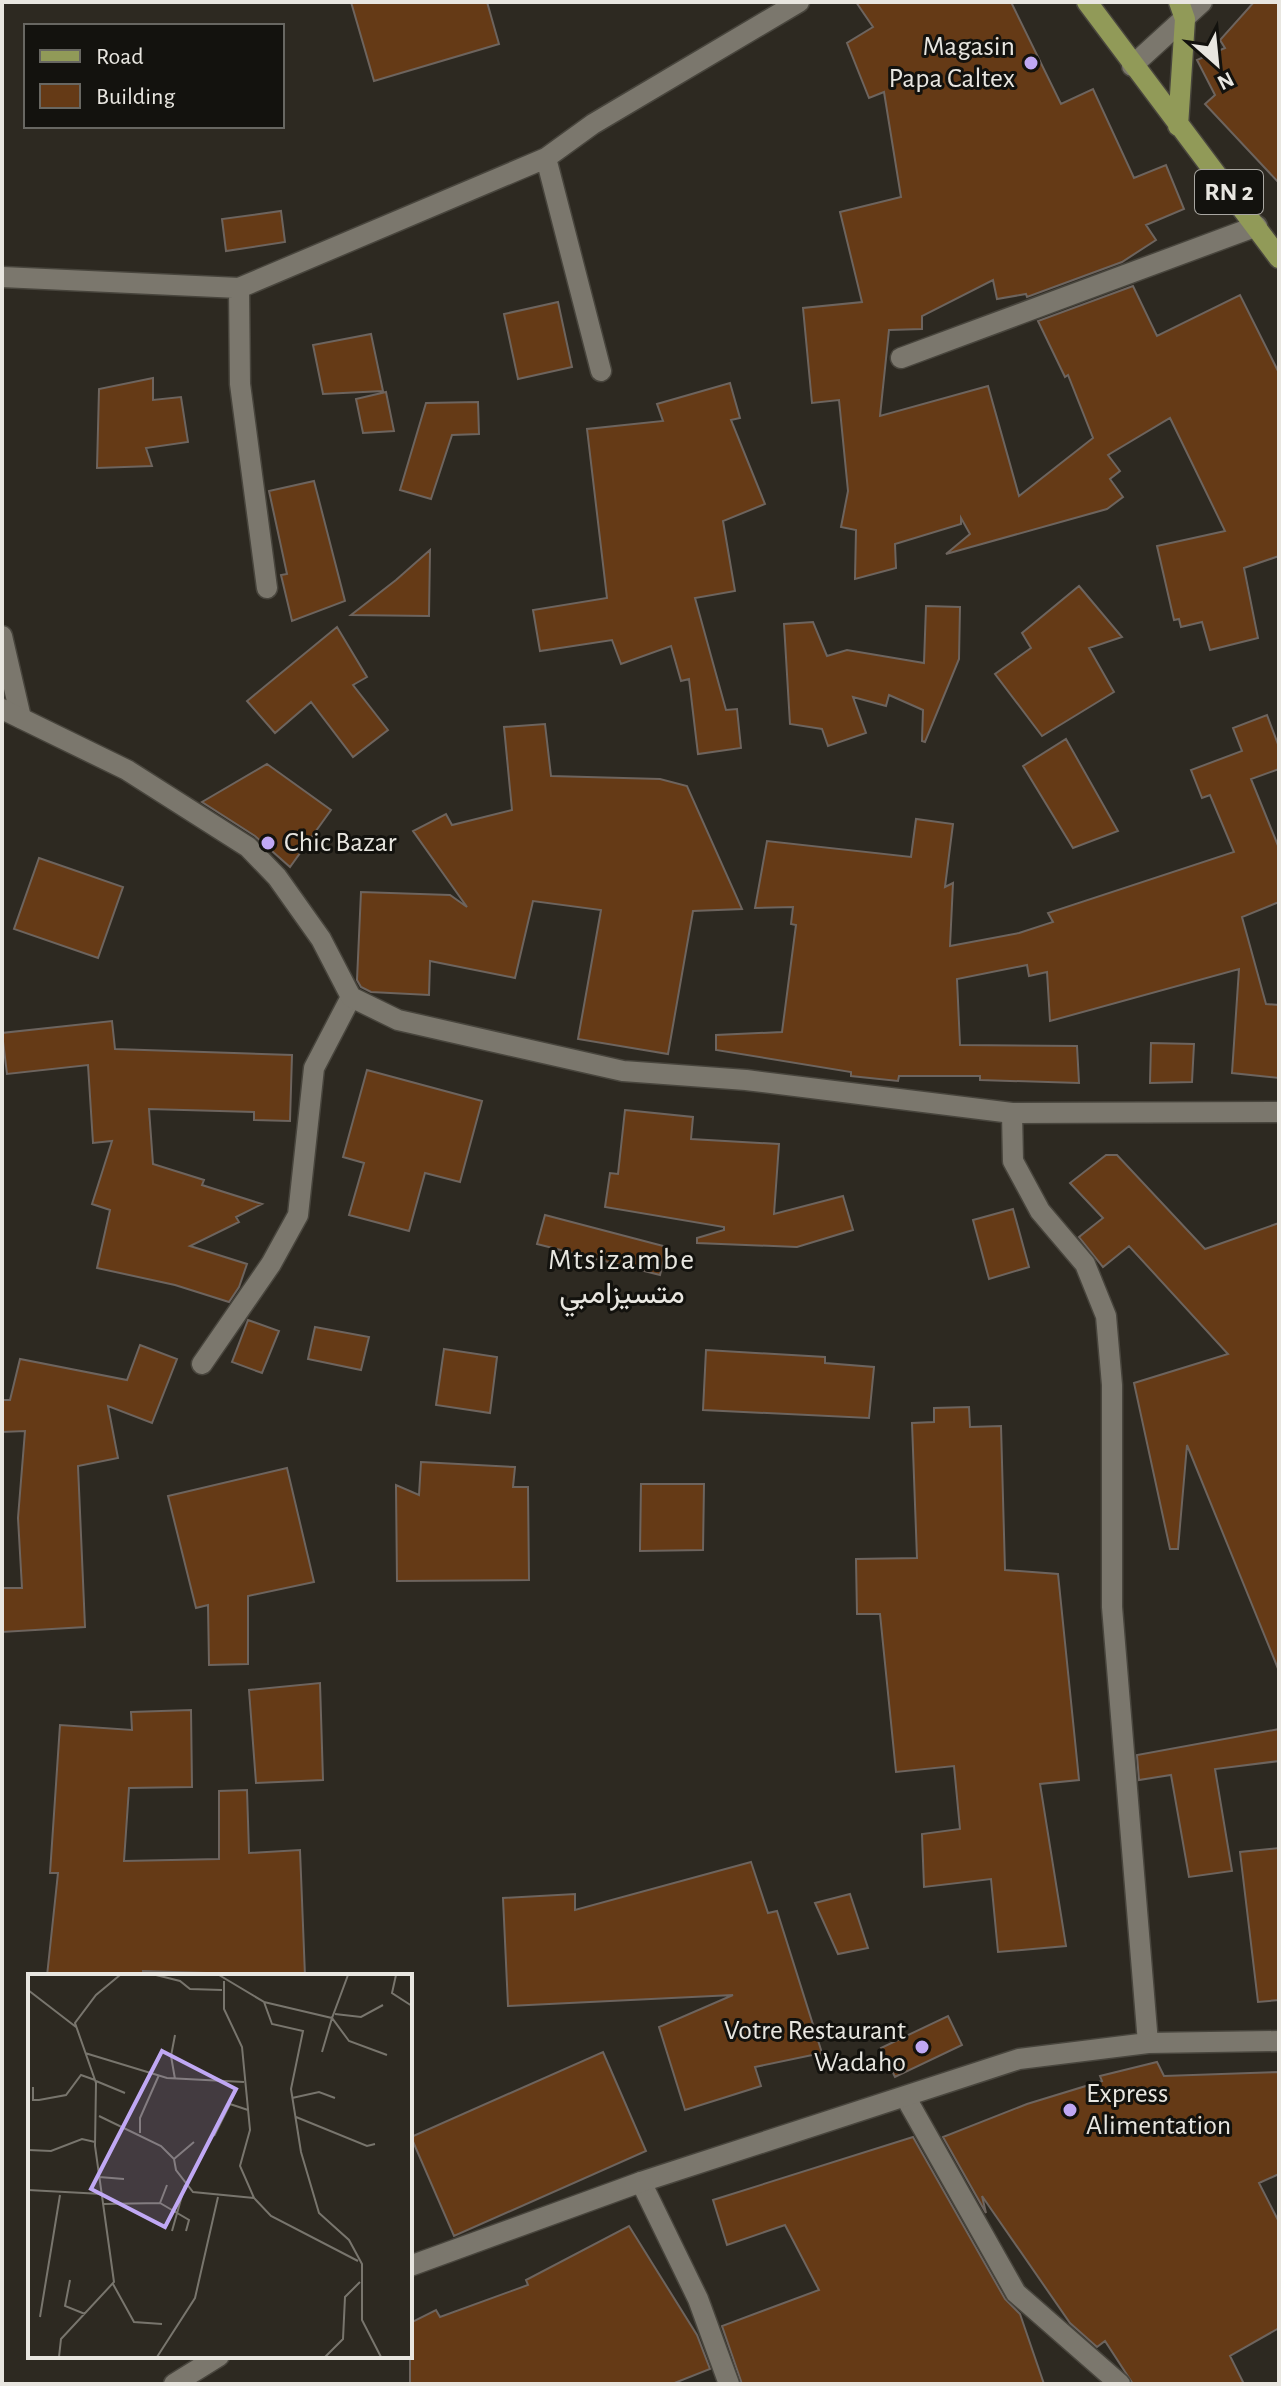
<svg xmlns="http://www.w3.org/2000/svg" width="1281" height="2386" font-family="'Alegreya Sans',Vazirmatn,sans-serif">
<rect width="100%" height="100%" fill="#2d2921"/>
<!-- building -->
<path fill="#653a16" stroke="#6d645e" stroke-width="2" d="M 351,2 L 487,2 L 499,44 L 374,81 Z
M 856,2 L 1011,2 L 1061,104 L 1093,89 L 1134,178 L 1166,165 L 1184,209 L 1146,225 L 1156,240 L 1122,262 L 1027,297 L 1026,294 L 997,299 L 993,280 L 922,316 L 922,329 L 889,330 L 880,416 L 988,386 L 1019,496 L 1093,438 L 1068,375 L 1065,377 L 1038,321 L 1133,286 L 1157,336 L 1240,295 L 1279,373 L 1279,556 L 1244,568 L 1258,638 L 1210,650 L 1202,622 L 1181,627 L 1179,619 L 1174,620 L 1157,546 L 1225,531 L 1170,418 L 1108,455 L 1120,471 L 1110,479 L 1123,497 L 1107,509 L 946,554 L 970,534 L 961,518 L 961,524 L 895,544 L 896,568 L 855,579 L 856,530 L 841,527 L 848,491 L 839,400 L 812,403 L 803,308 L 862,302 L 840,212 L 901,197 L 884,92 L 869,98 L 847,43 L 873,27 Z
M 1254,2 L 1279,2 L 1279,183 L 1205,104 L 1215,95 L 1197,60 L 1225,48 L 1220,40 Z
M 281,211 L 285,242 L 226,251 L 222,219 Z
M 558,302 L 572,367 L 518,379 L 504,314 Z
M 371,334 L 383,391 L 323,394 L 313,345 Z
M 153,378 L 153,400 L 181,397 L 188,442 L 146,448 L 152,466 L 97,468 L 99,389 Z
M 730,383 L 740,418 L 731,420 L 765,504 L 723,521 L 735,591 L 695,598 L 726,710 L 737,709 L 741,748 L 698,754 L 689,679 L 681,681 L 671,646 L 621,664 L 612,640 L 540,651 L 533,610 L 607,598 L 587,429 L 663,421 L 657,404 Z
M 386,392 L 394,431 L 363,433 L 356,399 Z
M 478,402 L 479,434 L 452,435 L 431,499 L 400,490 L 426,403 Z
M 314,481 L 345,601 L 292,621 L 281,575 L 287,574 L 269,491 Z
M 430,550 L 429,616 L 351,615 L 396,580 Z
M 1079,586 L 1122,637 L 1089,648 L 1114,692 L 1042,736 L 995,674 L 1031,648 L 1022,633 Z
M 926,606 L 960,607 L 959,659 L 925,742 L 922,741 L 923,710 L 889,695 L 886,706 L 853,697 L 866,733 L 828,746 L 822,729 L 790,724 L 784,624 L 813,622 L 827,656 L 847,650 L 924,663 Z
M 337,627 L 367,677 L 353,685 L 388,730 L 353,757 L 311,702 L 275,733 L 247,701 Z
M 1267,715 L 1279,747 L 1279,769 L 1251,779 L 1279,848 L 1279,902 L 1242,917 L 1266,1004 L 1279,1005 L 1279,1078 L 1232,1073 L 1239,969 L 1050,1021 L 1047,972 L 1029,976 L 1027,965 L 957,979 L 960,1045 L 1077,1046 L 1079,1083 L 980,1080 L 980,1076 L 899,1076 L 898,1081 L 851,1076 L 851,1072 L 716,1050 L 716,1035 L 782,1032 L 796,925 L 791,924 L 793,907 L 755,908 L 767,841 L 911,857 L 916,819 L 953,824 L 945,887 L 953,883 L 950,946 L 1019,933 L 1053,922 L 1048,913 L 1234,852 L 1210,795 L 1202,798 L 1191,770 L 1242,751 L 1233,728 Z
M 545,724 L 551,776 L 660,779 L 687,786 L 742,909 L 693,911 L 668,1054 L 578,1039 L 601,910 L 533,901 L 515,978 L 430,961 L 429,995 L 371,992 L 361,987 L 357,980 L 361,892 L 450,895 L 467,907 L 413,831 L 446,814 L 452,825 L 512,810 L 504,727 Z
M 1066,739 L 1118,831 L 1073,848 L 1023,766 Z
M 267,764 L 331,810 L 290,867 L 255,836 L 202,802 Z
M 39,858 L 123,887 L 98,958 L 14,929 Z
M 112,1021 L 115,1049 L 292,1055 L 290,1121 L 254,1120 L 254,1112 L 149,1109 L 153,1164 L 204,1180 L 202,1185 L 262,1204 L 236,1217 L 239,1222 L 190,1246 L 247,1264 L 239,1287 L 229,1302 L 175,1285 L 97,1268 L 110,1210 L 92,1204 L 112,1141 L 93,1143 L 88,1065 L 7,1074 L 2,1033 Z
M 1151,1043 L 1194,1044 L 1192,1082 L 1150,1083 Z
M 367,1070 L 482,1101 L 460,1182 L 425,1173 L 409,1231 L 349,1215 L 364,1163 L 343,1157 Z
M 625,1110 L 693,1117 L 691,1139 L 779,1144 L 774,1214 L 843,1196 L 853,1230 L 797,1247 L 697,1243 L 697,1238 L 724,1230 L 724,1227 L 605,1207 L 610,1173 L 618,1174 Z
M 1106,1155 L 1117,1155 L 1205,1249 L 1279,1223 L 1279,1671 L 1187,1445 L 1178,1549 L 1170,1549 L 1134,1383 L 1228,1354 L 1129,1246 L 1103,1267 L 1079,1237 L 1103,1218 L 1070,1183 Z
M 1013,1209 L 1029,1267 L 989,1279 L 973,1220 Z
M 545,1215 L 667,1247 L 660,1275 L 537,1244 Z
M 248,1320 L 279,1331 L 262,1373 L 232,1362 Z
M 315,1327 L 369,1337 L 361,1370 L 308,1359 Z
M 140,1345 L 177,1359 L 152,1423 L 108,1406 L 118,1458 L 78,1466 L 85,1627 L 2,1632 L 2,1588 L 22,1588 L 18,1518 L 25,1431 L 2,1432 L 2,1400 L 10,1400 L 20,1359 L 127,1380 Z
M 444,1349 L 497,1357 L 490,1413 L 436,1405 Z
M 706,1350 L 825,1357 L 825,1363 L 874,1367 L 869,1418 L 703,1410 Z
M 969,1407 L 970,1427 L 1001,1426 L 1005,1570 L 1058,1574 L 1079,1780 L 1040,1784 L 1066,1946 L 998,1952 L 991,1879 L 924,1887 L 922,1834 L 960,1829 L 954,1766 L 896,1772 L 880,1614 L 857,1614 L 856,1559 L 917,1558 L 912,1423 L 934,1422 L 934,1408 Z
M 421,1462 L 515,1467 L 513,1487 L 528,1487 L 529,1580 L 397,1581 L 396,1485 L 419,1495 Z
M 287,1468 L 314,1582 L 248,1596 L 248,1664 L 209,1665 L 208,1605 L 196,1608 L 168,1496 Z
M 641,1484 L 704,1484 L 703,1550 L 640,1551 Z
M 320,1683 L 323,1780 L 256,1783 L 249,1690 Z
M 191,1710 L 192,1787 L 129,1788 L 124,1861 L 219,1859 L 219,1791 L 247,1790 L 249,1853 L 300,1850 L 305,1976 L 143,1971 L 143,1976 L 47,1976 L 58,1873 L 50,1873 L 60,1725 L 132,1730 L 131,1712 Z
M 1279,1729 L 1279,1761 L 1215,1769 L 1232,1871 L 1189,1877 L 1171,1775 L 1139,1780 L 1137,1755 Z
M 1279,1848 L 1279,2000 L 1258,2002 L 1240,1852 Z
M 751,1862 L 768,1913 L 777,1911 L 822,2053 L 755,2067 L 761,2086 L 685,2110 L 659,2027 L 733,1995 L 508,2006 L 503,1898 L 575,1894 L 575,1910 Z
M 850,1894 L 868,1948 L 838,1954 L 815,1903 Z
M 948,2016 L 962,2045 L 895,2077 L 881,2048 Z
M 603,2052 L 646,2151 L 454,2236 L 411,2137 Z
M 1157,2062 L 1164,2076 L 1279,2072 L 1279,2174 L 1259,2183 L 1279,2222 L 1279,2328 L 1230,2356 L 1244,2384 L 1133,2384 L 1105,2341 L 1097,2347 L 1070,2323 L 982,2196 L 986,2213 L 943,2137 L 1027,2104 L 1102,2081 L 1100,2076 Z
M 913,2137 L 1005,2299 L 1020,2314 L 1044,2384 L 742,2384 L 722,2326 L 819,2290 L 785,2225 L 727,2245 L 713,2200 Z
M 629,2226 L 697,2335 L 710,2369 L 672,2384 L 410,2384 L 410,2323 L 436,2310 L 440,2317 L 528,2285 L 526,2280 Z"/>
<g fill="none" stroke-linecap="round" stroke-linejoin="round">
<defs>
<path id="street" d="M 546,158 L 601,371
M 2,277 L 239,288
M 901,358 L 1257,226
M 267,588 L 240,384 L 239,288 L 546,158 L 593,124 L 799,2
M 2,636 L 21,718
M 202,1364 L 271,1264 L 298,1215 L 314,1068 L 351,997
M 906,2098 L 1016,2293 L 1120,2384
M 641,2182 L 698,2299 L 729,2384"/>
<path id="secondary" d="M 1132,66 L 1202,2
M 2,709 L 127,770 L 248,847 L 277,877 L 321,939 L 351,997 L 398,1020 L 623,1071 L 746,1080 L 1012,1113 L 1279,1112
M 1012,1113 L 1013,1161 L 1040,1211 L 1085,1264 L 1106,1316 L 1112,1385 L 1112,1607 L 1148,2043
M 410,2266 L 641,2182 L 1019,2059 L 1148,2043 L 1279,2041
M 174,2384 L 219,2356"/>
<path id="primary" d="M 1087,2 L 1279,258
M 1178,126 L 1185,19 L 1179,2"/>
</defs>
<!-- street casing -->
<use href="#street" stroke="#48453d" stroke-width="23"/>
<!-- secondary casing -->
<use href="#secondary" stroke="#48453d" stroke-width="23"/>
<!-- primary casing -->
<use href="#primary" stroke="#48453d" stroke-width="23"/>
<!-- street -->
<use href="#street" stroke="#7b776d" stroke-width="20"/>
<!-- secondary -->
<use href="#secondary" stroke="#7b776d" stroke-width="20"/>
<!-- primary -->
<use href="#primary" stroke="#919a58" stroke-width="20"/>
</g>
<!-- markers -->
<g fill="#c0a8f4" stroke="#13120e" stroke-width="3">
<circle cx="1031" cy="63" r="8"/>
<circle cx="268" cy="843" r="8"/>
<circle cx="922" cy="2047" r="8"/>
<circle cx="1070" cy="2110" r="8"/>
</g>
<g text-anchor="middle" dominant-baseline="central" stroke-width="6" stroke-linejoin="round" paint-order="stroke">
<!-- shield labels -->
<rect fill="#13120e" stroke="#a8a6a1" stroke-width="2" x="1195" y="170" width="68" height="44" rx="6"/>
<g font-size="26" font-weight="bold" fill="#e8e6e0">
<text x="1229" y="192">RN 2</text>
</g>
<!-- poi labels -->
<g font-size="28" fill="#e8e6e0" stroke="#13120e" text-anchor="end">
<text x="1015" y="47">Magasin<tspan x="1015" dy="32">Papa Caltex</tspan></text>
<text x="284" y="843" text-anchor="start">Chic Bazar</text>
<text x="906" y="2031">Votre Restaurant<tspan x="906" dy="32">Wadaho</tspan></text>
<text x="1086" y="2094" text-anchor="start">Express<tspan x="1086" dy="32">Alimentation</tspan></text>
</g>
<!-- neighbourhood labels -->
<g font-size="30" letter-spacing="2" fill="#e8e6e0" stroke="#13120e">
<text x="622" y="1260">Mtsizambe<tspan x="622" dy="34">متسيزامبي</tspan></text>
</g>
</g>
<!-- overview -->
<g transform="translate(28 1974)">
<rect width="384" height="384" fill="#2d2921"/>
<path fill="none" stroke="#78756d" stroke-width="2" d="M 128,1 L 152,7 L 162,15 L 194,16M 191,1 L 236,28 L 244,50 L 275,57 L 263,115 L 273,178 L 291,239 L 321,266 L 334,290 L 334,346 L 353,383M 368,1 L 364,19 L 384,32M 196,7 L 196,35 L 214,73 L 222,156 L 212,192 L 226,224 L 243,242 L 330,287M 0,16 L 48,53M 236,28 L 304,44 L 320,1M 307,40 L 333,43 L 355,31M 294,78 L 304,44 L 321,67 L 359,81M 57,79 L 139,104 L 216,108M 147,105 L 143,82 L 147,61M 68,107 L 97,119M 5,113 L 5,126 L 11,126 L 38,121 L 53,101 L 67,106M 264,124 L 291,118 L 307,124M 71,142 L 133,172 L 146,185 L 148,196 L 165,218 L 226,224M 268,143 L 339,172 L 347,170M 112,159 L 112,144 L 131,101M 186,162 L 202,130 L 220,136M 0,176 L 23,177 L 54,165 L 67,168M 146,185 L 166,168M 71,203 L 96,205M 0,216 L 74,220M 132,229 L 161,246 L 158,257M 76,230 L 132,229 L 139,211M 144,257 L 157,211M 42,306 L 37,332 L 57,340M 85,310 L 106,348 L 134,350M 12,343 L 32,221M 31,383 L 33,365 L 86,308 L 67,172 L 68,109 L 47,49 L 68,21 L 92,1M 129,383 L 167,324 L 190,223M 297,383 L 315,365 L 317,323 L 332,308"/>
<path fill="#c0a8f4" fill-opacity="0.15" stroke="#c0a8f4" stroke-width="4" d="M 134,77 L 208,115 L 137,253 L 63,215 Z"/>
<rect width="384" height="384" fill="none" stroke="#e8e6e0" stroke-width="4"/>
</g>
<!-- border -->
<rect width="1281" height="2386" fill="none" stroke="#e8e6e0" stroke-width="8"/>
<!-- legend -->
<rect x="24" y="24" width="260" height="104" fill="#13120e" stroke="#686762" stroke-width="2"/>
<rect x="40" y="50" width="40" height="12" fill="#919a58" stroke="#686762" stroke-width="2"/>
<text x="96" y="64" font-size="24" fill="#e8e6e0">Road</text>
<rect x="40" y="84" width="40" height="24" fill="#653a16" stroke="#686762" stroke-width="2"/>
<text x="96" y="104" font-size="24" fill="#e8e6e0">Building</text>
<!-- north arrow -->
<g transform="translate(1217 64) rotate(153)" stroke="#13120e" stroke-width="6" paint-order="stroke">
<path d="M0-6L14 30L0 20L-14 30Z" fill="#e8e6e0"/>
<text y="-12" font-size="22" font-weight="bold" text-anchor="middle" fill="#e8e6e0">N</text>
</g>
</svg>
